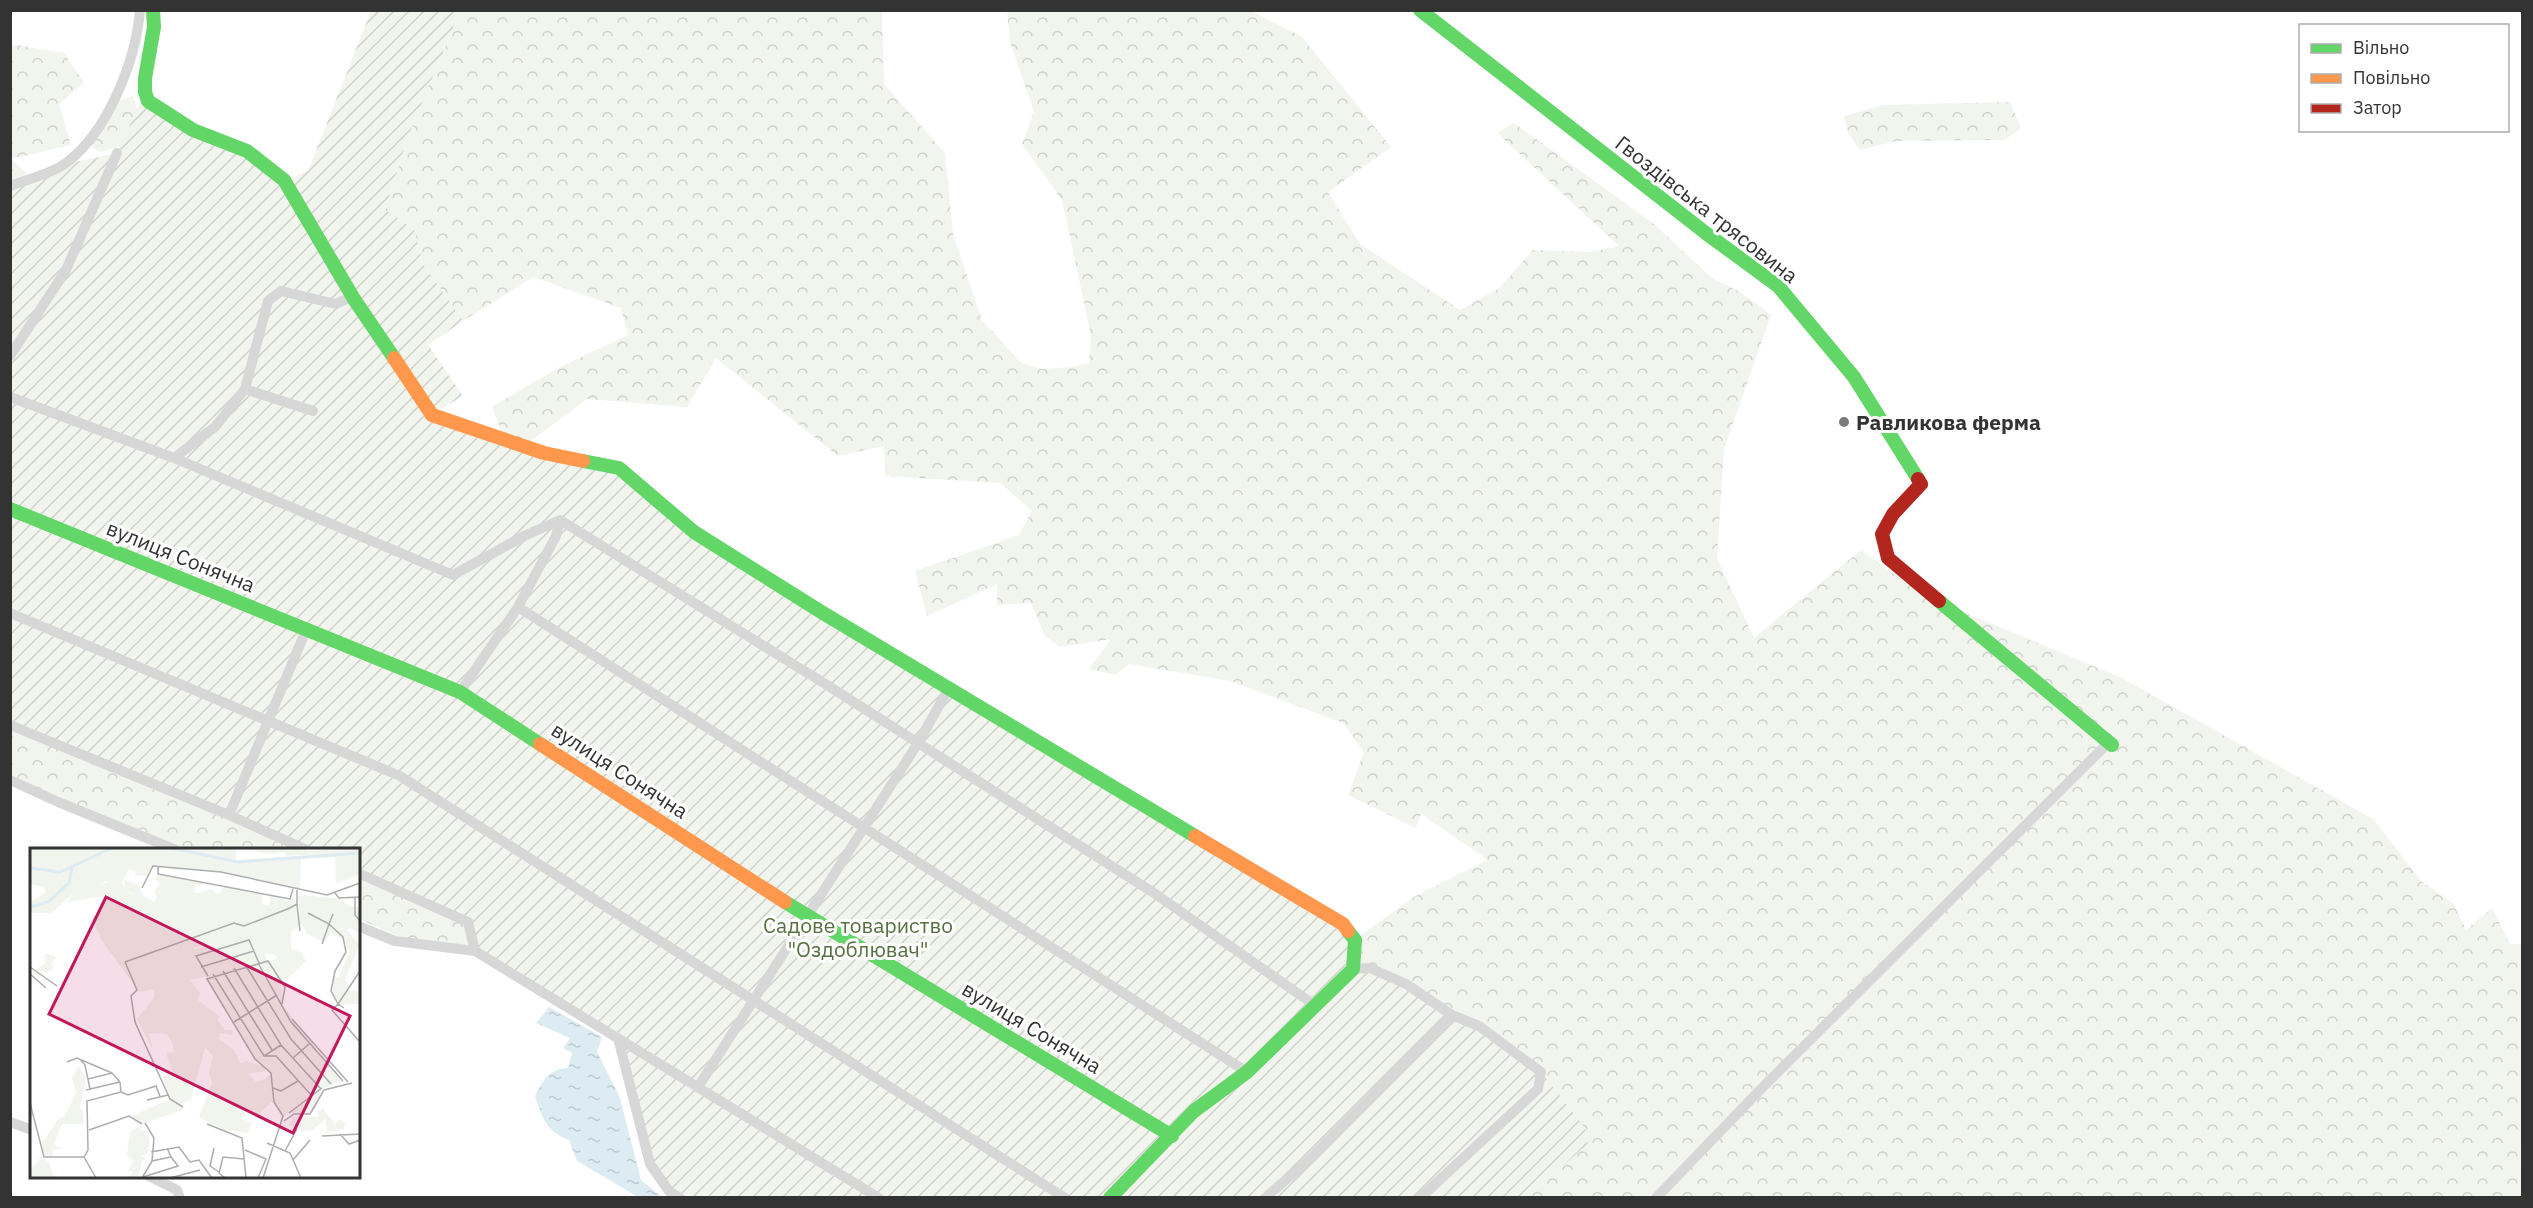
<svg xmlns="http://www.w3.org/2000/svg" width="2533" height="1208" font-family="'IBM Plex Sans',sans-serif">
<defs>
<pattern id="forest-crowns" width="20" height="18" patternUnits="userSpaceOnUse" patternTransform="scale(1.5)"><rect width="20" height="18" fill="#f1f5ed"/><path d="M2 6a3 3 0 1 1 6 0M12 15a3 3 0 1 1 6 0" fill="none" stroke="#cfd2cc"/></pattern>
<pattern id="garden-furrows" width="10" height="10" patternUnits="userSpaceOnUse" patternTransform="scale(1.5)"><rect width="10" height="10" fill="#f1f5ed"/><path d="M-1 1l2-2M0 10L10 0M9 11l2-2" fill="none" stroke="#cfd2cc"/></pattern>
<pattern id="water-ripples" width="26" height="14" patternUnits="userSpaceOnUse" patternTransform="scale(1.5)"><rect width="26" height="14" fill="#ddebf3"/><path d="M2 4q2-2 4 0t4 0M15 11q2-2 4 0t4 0" fill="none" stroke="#becad1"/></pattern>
</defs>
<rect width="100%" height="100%" fill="#fff"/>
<!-- forest -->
<path fill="url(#forest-crowns)" d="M 460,11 L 882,11 L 884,84 L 945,153 L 953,234 L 982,320 L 1020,362 L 1042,369 L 1072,367 L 1089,363 L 1091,335 L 1062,200 L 1022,144 L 1034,112 L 1010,42 L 1007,11 L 1255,11 L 1255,13 L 1301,36 L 1391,147 L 1328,192 L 1360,244 L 1460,310 L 1498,289 L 1533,250 L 1591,252 L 1619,246 L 1497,133 L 1514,123 L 1654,224 L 1712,278 L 1740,292 L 1771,315 L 1724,449 L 1717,558 L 1754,638 L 1861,550 L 1925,596 L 2122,678 L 2373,819 L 2422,882 L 2453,903 L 2466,930 L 2492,908 L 2510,944 L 2522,944 L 2522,1141 C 2519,1149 2522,1186 2522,1197 L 1527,1197 L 1588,1144 L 1353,969 L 1355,940 L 1412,898 L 1488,860 L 1421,814 L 1416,828 L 1348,795 L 1364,752 L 1343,723 L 1230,681 L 1129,664 L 1115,675 L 1089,669 L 1111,639 L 1060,647 L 1045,636 L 1031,603 L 997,605 L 997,584 L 927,616 L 915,571 L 1019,535 L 1032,511 L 1000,483 L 885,476 L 884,446 L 838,456 L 716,358 L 687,407 L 587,399 L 524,446 L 504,439 L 492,407 L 558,368 L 628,335 L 621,308 L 533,277 L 463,321 L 423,264 L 414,229 L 385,211 L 407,139 Z
M 11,44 L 64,53 L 84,83 L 59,104 L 71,145 L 11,159 Z
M 133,96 L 140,119 L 127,144 L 101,152 L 91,147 L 117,102 Z
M 2010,102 L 2021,128 L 2005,140 L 1897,141 L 1860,150 L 1848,133 L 1844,116 L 1883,105 Z
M 11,159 L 27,173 L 11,181 Z
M 11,725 L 307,849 L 176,849 L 11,780 Z
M 359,873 L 468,922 L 475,951 C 435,955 395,935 359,919 Z"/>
<!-- garden -->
<path fill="url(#garden-furrows)" d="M 371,11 L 460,11 L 407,139 L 385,210 L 414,229 L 423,264 L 463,321 L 428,345 L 463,396 L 433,414 L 619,468 L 694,532 L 1343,924 L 1355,940 L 1353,969 L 1370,968 L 1479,1026 L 1541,1072 L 1585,1128 L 1588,1144 L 1527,1197 L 680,1197 L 650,1164 L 618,1038 L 475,951 L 467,922 L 359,873 L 358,850 L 307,849 L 11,725 L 10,186 L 65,164 L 117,153 L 145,92 L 148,101 L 247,151 L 284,180 L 308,171 Z"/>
<!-- water -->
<path fill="url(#water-ripples)" d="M 549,1007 L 602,1037 L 597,1052 L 620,1098 L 641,1180 L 662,1197 L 638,1197 L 577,1161 L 569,1140 C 547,1132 542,1118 535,1096 C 543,1080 549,1069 568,1068 L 572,1053 L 563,1048 L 570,1038 L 536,1023 Z"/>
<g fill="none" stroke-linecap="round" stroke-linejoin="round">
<!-- street -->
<path stroke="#d7d7d7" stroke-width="10" d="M 10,186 C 28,179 51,174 66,163 C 108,132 136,60 140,10
M 10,356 L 66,270 L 117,153
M 245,389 L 313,411
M 10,397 L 174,458 L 453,575 L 524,536 L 560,520 L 827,685 L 1154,893 L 1316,1006
M 174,458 L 215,427 L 245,389 L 268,301 L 281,291 L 336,304 L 353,296
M 518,607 L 1247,1072
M 10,613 L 400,776 L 1065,1198
M 460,692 L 518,607 L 556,536 L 560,520
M 10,725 L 229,815 L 307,850
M 10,780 L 58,802 L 176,850
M 229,815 L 306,630
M 358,873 L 468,922 L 475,951 L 879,1198
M 358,926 L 395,941 L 475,951
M 1353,969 L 1370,968 L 1406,984 L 1452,1015 L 1479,1026 L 1541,1072 L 1538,1089 L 1420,1198
M 618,1038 L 650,1164 L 669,1191 L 680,1198
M 698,1087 L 918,743 L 949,688
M 10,1122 L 32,1130
M 149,1176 L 177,1190 L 180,1198
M 1265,1198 L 1311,1158 L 1452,1015
M 1656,1198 L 1761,1089 L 2109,742"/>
<!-- fast -->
<path stroke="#63d668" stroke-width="14" d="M 153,10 L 154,27 L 145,78 L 145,92 L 148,101 L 193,130 L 247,151 L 284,180 L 354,299 L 394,358
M 1420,10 L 1707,234 L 1778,286 L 1854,377 L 1918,479
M 583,461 L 619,468 L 694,532 L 823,613 L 1195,836
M 10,509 L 460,692 L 540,744
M 1939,601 L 2112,745
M 785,902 L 1172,1136
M 1110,1198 L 1194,1111 L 1247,1072 L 1353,969 L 1355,940 L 1348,931"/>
<!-- slow -->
<path stroke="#ff974d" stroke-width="14" d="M 394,358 L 432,415 L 544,453 L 583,461
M 540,744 L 785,902
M 1195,836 L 1343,924 L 1348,931"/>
<!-- jam -->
<path stroke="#b3261e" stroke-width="14" d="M 1918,479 L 1921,484 L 1893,514 L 1882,534 L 1888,558 L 1939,601"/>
</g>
<!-- markers -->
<circle fill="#7a7a7a" stroke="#fff" stroke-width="2" cx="1844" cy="422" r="6"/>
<g text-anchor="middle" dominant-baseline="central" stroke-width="6" stroke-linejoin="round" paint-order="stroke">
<!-- street labels -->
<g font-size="21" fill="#333" stroke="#fff">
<text transform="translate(1707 209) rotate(38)">Гвоздівська трясовина</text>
<text transform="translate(181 556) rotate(22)">вулиця Сонячна</text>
<text transform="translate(620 770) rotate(33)">вулиця Сонячна</text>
<text transform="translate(1032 1027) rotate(31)">вулиця Сонячна</text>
</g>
<!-- poi labels -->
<g font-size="21" font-weight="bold" fill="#333" stroke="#fff" text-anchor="start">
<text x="1856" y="422">Равликова ферма</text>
</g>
<!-- park labels -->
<g font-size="21" fill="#56703f" stroke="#fff">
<text x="858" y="925">Садове товариство<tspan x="858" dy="24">"Оздоблювач"</tspan></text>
</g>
</g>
<!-- overview -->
<g transform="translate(30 848)">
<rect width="330" height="330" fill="#fff"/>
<path d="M 0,0 L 74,0 L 29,20 L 2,14 ZM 131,0 L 207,17 L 296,6 L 256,8 L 254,4 L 236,6 L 217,0 L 277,0 L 277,3 L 330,0 L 330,27 L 306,35 L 305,9 L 271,11 L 270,41 L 191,24 L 123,18 L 116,28 L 105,27 L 105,22 L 99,22 L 92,34 L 94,40 L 104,48 L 93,49 L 81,39 L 90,37 L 81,34 L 73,22 L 70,30 L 79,31 L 68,37 L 77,38 L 72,48 L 38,54 L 45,41 L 61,29 L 57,18 L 71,13 L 74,5 L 92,0 ZM 154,0 L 206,0 L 206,12 Z" fill="#f1f5ed"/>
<path d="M 74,0 L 92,0 L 74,5 L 71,13 L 57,18 L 61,29 L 22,65 L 0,65 L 0,54 L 16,44 L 14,39 L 0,36 L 0,12 L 29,20 ZM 131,0 L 154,0 L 206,12 L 296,6 L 207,17 ZM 113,6 L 116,10 L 155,12 L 202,24 L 124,18 L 117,23 L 97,14 ZM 73,21 L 81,34 L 91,38 L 81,39 L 93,49 L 104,47 L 94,40 L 95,32 L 109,37 L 112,46 L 124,54 L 127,50 L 124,43 L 130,36 L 126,32 L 128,26 L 173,34 L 172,38 L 165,37 L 164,44 L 168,45 L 181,41 L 188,47 L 194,39 L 233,46 L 232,56 L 239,58 L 240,47 L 257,53 L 264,50 L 270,69 L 268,48 L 274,47 L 311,51 L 319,58 L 330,59 L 330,87 L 321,80 L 317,82 L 330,97 L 315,131 L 320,142 L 328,143 L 330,127 L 330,155 L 326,156 L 311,157 L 302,147 L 304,128 L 308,130 L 320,103 L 314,92 L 301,85 L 294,94 L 277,86 L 272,76 L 261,84 L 261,101 L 272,105 L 276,113 L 256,132 L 246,107 L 226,105 L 217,87 L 164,100 L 178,128 L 160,132 L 170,145 L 168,152 L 190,169 L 187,171 L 195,182 L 203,182 L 202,187 L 190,185 L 189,191 L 204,202 L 211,216 L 216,213 L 235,219 L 235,223 L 218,226 L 225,233 L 234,232 L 236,247 L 211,271 L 222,274 L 218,285 L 194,282 L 169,269 L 182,235 L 179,226 L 183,208 L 175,199 L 161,252 L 149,256 L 153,262 L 112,276 L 102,268 L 140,251 L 132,228 L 143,225 L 136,205 L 144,204 L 143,197 L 137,186 L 119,185 L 123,202 L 107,171 L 124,150 L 124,141 L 109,144 L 73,94 L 62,72 L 74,56 L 72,48 L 77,38 L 66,37 L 78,34 L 70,30 ZM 48,218 L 56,229 L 50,261 L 53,262 L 54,276 L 32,276 L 24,296 L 33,301 L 23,302 L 22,309 L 15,308 L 11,297 L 28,271 L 34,269 L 46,245 L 42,230 ZM 293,261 L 305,276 L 309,271 L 315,275 L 314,281 L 297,285 L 295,271 L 283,282 L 272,283 L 259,277 L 263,268 L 289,269 L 287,263 ZM 114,277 L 110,282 L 117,283 L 120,295 L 117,306 L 111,308 L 117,311 L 112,313 L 108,330 L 98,330 L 103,324 L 98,323 L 103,312 L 97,308 L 100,283 ZM 11,309 L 19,314 L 24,329 L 0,330 L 0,322 Z" fill="#f1f5ed"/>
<path d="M 212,86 L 218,87 L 226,105 L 235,106 L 237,113 L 247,111 L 256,132 L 251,133 L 252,156 L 311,233 L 291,241 L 286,261 L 280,266 L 259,265 L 253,269 L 242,254 L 224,270 L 219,263 L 236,247 L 234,232 L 240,225 L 225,211 L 177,133 L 163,102 ZM 15,105 L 26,109 L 22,115 L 24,120 L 16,125 L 6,122 L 15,115 Z" fill="#f1f5ed"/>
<path fill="none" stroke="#ddebf3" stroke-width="3" d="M 141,0 L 208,14 L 330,5M 0,20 L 30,24 L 82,0M 0,59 L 18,54 L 39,35 L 42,20"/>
<path fill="none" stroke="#adadad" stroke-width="1.5" d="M 128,19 L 128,26 L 260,51 L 263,41M 112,40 L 123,18 L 191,24 L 297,47 L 330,35M 305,45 L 309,50 L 330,49M 325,49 L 325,67 L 330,73M 267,56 L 270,83M 278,65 L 299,76 L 303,66M 292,96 L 299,76 L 313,89 L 316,104 L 305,123 L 301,143 L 308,156 L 302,162 L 330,194M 95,114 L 204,75 L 214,78 L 260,60 L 267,56 L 267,42M 95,114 L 107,142 L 101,148 L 105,174 L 140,251 L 153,259M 228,115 L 261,174 L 313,233M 216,118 L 261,191 L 301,236M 0,119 L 27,138M 171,119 L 224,103M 204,120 L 251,197 L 291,241M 193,123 L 242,202M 0,126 L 16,140M 183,126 L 234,208 L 246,208 L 282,248M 178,128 L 166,108 L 219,92 L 229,115M 314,160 L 308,156 L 330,123M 262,171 L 318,234M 204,174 L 247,147M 234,208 L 251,197M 263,210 L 279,196M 50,211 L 55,217 L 60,241M 37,214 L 47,210 L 82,225M 58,231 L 82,225 L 90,234M 243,240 L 251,243 L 268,233M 56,242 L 90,234M 91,244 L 98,247 L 126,238 L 130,248M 117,252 L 138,247M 0,255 L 14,309 L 54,309 L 58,302 L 57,253 L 91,244 L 90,234M 259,265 L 292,240M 254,273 L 264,266 L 280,266 L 294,242 L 322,235M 115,275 L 124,290 L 122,313M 177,276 L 212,290 L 216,330M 59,282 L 99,268 L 112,276M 310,286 L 319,296 L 330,292M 292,288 L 330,286M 237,295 L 260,305 L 271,330M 184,300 L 180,318 L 189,324M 215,302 L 236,311 L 228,330M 255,303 L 267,281M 121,304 L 149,299 L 160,314 L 169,312 L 182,330M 54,309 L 66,330M 263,312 L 280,292M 113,329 L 148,318 L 141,309M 112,330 L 122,313 L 141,309 L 137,300M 140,330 L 170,322M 195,330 L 189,325 L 193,309 L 214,311M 233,330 L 253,268 L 244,254 L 241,225 L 225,211 L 177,131 L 238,113 L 255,139 L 252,156"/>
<path fill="#c2185b" fill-opacity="0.15" stroke="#c2185b" stroke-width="3" d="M 76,49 L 320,168 L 263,285 L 19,166 Z"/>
<rect width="330" height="330" fill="none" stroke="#333" stroke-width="3"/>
</g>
<!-- border -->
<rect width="2533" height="1208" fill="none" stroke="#333333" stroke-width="24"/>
<!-- legend -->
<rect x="2299" y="24" width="210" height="108" fill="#ffffff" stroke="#adadad" stroke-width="1.5"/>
<rect x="2311" y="44" width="30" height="9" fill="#63d668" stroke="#adadad" stroke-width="1.5"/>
<text x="2353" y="54" font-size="18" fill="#333333">Вільно</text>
<rect x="2311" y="74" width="30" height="9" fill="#ff974d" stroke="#adadad" stroke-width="1.5"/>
<text x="2353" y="84" font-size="18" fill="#333333">Повільно</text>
<rect x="2311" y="104" width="30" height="9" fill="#b3261e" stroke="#adadad" stroke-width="1.5"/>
<text x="2353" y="114" font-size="18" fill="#333333">Затор</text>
</svg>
